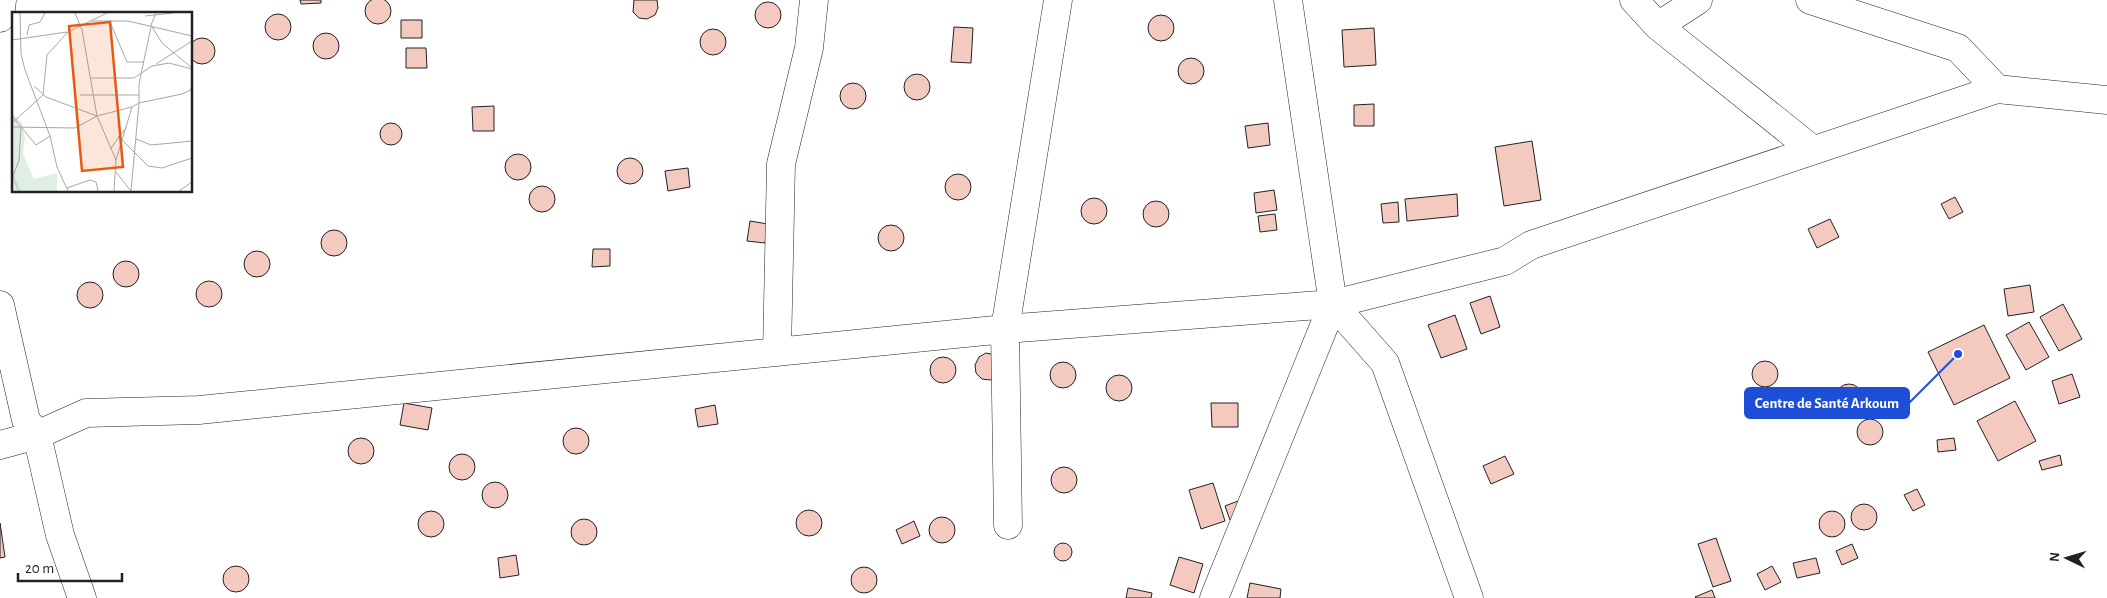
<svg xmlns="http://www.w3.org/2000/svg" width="2107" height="598" font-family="'Alegreya Sans',sans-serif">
<rect width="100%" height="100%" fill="#fff"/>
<!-- building -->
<path fill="#f3c9c0" stroke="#222" d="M365 11a13 13 0 1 1 26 0a13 13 0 1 1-26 0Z
M 300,0 L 321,0 L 321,3 L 301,4 Z
M 634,0 L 657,0 L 658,8 L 655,15 L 647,19 L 639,18 L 633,12 Z
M755 15a13 13 0 1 1 26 0a13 13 0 1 1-26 0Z
M265 27a13 13 0 1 1 26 0a13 13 0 1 1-26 0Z
M1148 28a13 13 0 1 1 26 0a13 13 0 1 1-26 0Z
M 401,20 L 422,20 L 422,38 L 401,38 Z
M 954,27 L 973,28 L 971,63 L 951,62 Z
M 1374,28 L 1376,65 L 1344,67 L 1342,30 Z
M700 42a13 13 0 1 1 26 0a13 13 0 1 1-26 0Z
M313 46a13 13 0 1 1 26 0a13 13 0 1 1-26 0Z
M189 51a13 13 0 1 1 26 0a13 13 0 1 1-26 0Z
M 406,48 L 426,48 L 427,68 L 406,68 Z
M1178 71a13 13 0 1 1 26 0a13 13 0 1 1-26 0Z
M904 87a13 13 0 1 1 26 0a13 13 0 1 1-26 0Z
M840 96a13 13 0 1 1 26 0a13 13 0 1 1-26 0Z
M 1374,104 L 1374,126 L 1354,126 L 1354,105 Z
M 494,106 L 494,131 L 473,131 L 472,107 Z
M 1268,123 L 1270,145 L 1248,148 L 1245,126 Z
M380 134a11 11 0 1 1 22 0a11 11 0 1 1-22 0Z
M 1532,141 L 1541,200 L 1504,206 L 1495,147 Z
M505 167a13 13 0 1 1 26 0a13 13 0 1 1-26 0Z
M617 171a13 13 0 1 1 26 0a13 13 0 1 1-26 0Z
M 688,168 L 690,187 L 668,191 L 665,171 Z
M945 187a13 13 0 1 1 26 0a13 13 0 1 1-26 0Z
M529 199a13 13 0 1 1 26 0a13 13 0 1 1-26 0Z
M 1274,190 L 1277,210 L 1256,213 L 1254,193 Z
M 1457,194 L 1458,216 L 1407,221 L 1405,199 Z
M 1955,197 L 1963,212 L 1949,219 L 1941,204 Z
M1081 211a13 13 0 1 1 26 0a13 13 0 1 1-26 0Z
M1143 214a13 13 0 1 1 26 0a13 13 0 1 1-26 0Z
M 1398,202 L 1399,222 L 1383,223 L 1381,204 Z
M 1275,214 L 1277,230 L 1260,232 L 1258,216 Z
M 1830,219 L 1839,237 L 1817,248 L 1808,229 Z
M 750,221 L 768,224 L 765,243 L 747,241 Z
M878 238a13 13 0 1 1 26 0a13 13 0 1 1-26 0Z
M321 243a13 13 0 1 1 26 0a13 13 0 1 1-26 0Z
M 593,249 L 610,249 L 610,266 L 592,267 Z
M244 264a13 13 0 1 1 26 0a13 13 0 1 1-26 0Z
M113 274a13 13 0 1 1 26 0a13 13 0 1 1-26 0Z
M196 294a13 13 0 1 1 26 0a13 13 0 1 1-26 0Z
M77 295a13 13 0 1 1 26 0a13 13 0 1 1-26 0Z
M 2030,285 L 2034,312 L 2008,316 L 2004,289 Z
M 1490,296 L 1500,327 L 1481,334 L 1470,303 Z
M 2063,304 L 2082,339 L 2059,351 L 2040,317 Z
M 1455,315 L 1467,349 L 1441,358 L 1428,325 Z
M 2029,322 L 2049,357 L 2026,370 L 2006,335 Z
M 1984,325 L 2010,378 L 1954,405 L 1928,352 Z
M 986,353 L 995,355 L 997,376 L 990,380 L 982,379 L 976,373 L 975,365 L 979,357 Z
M930 370a13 13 0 1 1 26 0a13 13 0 1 1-26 0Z
M1752 374a13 13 0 1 1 26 0a13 13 0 1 1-26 0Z
M1050 375a13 13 0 1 1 26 0a13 13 0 1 1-26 0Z
M 2072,374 L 2080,397 L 2059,404 L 2052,381 Z
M1106 388a13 13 0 1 1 26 0a13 13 0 1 1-26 0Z
M1836 397a13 13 0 1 1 26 0a13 13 0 1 1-26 0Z
M 2015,401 L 2036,441 L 1998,461 L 1977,421 Z
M 404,403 L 432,408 L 428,430 L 400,425 Z
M 1211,403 L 1238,403 L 1238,427 L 1212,427 Z
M 715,405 L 718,424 L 698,427 L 695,409 Z
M1857 432a13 13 0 1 1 26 0a13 13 0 1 1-26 0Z
M563 441a13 13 0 1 1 26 0a13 13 0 1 1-26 0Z
M 1954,438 L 1956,450 L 1938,452 L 1937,440 Z
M348 451a13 13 0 1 1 26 0a13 13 0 1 1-26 0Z
M449 467a13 13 0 1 1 26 0a13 13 0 1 1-26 0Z
M 2060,455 L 2062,465 L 2042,470 L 2039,461 Z
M 1505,456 L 1514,474 L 1491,484 L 1483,466 Z
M1051 480a13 13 0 1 1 26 0a13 13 0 1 1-26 0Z
M482 495a13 13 0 1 1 26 0a13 13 0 1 1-26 0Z
M 1213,483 L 1225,521 L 1201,529 L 1189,490 Z
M 1917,489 L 1925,505 L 1913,511 L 1904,495 Z
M 1238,501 L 1243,516 L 1230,520 L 1225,506 Z
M1851 517a13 13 0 1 1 26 0a13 13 0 1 1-26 0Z
M796 523a13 13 0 1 1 26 0a13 13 0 1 1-26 0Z
M418 524a13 13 0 1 1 26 0a13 13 0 1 1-26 0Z
M1819 524a13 13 0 1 1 26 0a13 13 0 1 1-26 0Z
M929 530a13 13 0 1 1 26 0a13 13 0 1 1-26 0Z
M571 532a13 13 0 1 1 26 0a13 13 0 1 1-26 0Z
M 914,521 L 920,536 L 902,544 L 896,530 Z
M 0,523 L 5,557 L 0,558 Z
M 1716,538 L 1731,581 L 1713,587 L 1698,544 Z
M1054 552a9 9 0 1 1 18 0a9 9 0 1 1-18 0Z
M 1852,544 L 1858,558 L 1842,565 L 1836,551 Z
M 516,555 L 519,575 L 500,578 L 498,558 Z
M 1179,557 L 1203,564 L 1194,593 L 1170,585 Z
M 1816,558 L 1820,573 L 1797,578 L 1793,563 Z
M 1772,566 L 1781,582 L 1765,590 L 1757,574 Z
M223 579a13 13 0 1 1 26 0a13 13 0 1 1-26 0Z
M851 580a13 13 0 1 1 26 0a13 13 0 1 1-26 0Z
M 1250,583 L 1281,589 L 1280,598 L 1247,598 Z
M 1128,588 L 1152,593 L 1151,598 L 1126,598 Z
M 1712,590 L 1715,598 L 1696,598 L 1695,597 Z"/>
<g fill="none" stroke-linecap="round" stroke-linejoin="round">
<defs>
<path id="street" d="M 1634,0 L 1658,26 L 1813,150
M 1810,0 L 1958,48 L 1997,89
M 0,18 L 2,0
M 1658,26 L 1698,0
M 1333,304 L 1385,363 L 1469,598
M 0,305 L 26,420 L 37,435 L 60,535 L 82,598
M 777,352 L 781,164 L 809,48 L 814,0
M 0,445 L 37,435 L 86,413 L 199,410 L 1005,329 L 1333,304 L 1505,261 L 1531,245 L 1997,89 L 2107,100
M 1008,525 L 1005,329 L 1058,0
M 1214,598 L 1333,304 L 1288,0"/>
</defs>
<!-- street casing -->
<use href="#street" stroke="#222" stroke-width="29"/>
<!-- street -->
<use href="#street" stroke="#fff" stroke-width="28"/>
</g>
<!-- overview -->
<g transform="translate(12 12)">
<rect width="180" height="180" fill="#fff"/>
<path d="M 0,101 L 10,111 L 13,126 L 11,142 L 22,167 L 45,161 L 45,179 L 0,179 Z" fill="#e0efe3"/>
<path fill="none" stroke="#c7d3dd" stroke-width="2.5" d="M 0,163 L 7,179"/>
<path fill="none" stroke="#a7a7a7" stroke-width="1" d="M 8,1 L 9,42 L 13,58 L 38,124 L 45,155 L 56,179M 63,1 L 70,18 L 85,104 L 104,148 L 102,179M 144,1 L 139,13 L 150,31 L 180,56M 133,4 L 161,1M 79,9 L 116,9 L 180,24M 98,10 L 115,50 L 132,50M 15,23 L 17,13 L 28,10 L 33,1M 0,28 L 55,20M 144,52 L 180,29M 79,66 L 122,66 L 140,54 L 157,51 L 180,57M 22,74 L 34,85 L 85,104M 68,83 L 127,83M 120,95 L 127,91 L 127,72 L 139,15M 0,104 L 24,133 L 38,124M 0,111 L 31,83 L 35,43 L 56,20 L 95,1M 0,115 L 63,116 L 85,104 L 120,95 L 104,148M 106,124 L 136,154 L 150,156 L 180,146M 124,127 L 139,133 L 180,129M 99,136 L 113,117M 104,160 L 119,179M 0,167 L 7,148 L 9,115M 55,176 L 78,168 L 84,170 L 86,179M 119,179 L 127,91 L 170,82 L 179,78 L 180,69M 167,179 L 180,170"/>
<path fill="#e8590c" fill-opacity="0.15" stroke="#e8590c" stroke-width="2.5" d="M 98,10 L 111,155 L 70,159 L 57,14 Z"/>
<rect width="180" height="180" fill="none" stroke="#222" stroke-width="2.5"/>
</g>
<!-- callouts -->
<path fill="none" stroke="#1d4ed8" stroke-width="2" d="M1958 354L1909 403"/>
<circle fill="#1d4ed8" stroke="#fff" stroke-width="2" cx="1958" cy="354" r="5"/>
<rect fill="#1d4ed8" stroke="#1d4ed8" stroke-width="2" x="1745" y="388" width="164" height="30" rx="5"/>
<g font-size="15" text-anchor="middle" font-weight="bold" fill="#fff">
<text x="1827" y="408">Centre de Santé Arkoum</text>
</g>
<!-- north arrow -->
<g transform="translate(2067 558) rotate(275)" stroke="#ffffff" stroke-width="4" paint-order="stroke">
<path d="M0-4L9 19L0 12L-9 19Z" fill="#222222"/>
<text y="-8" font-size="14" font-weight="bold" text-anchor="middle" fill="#222222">N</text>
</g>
<!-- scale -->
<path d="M18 573v8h104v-8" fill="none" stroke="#222222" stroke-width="2.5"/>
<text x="25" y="573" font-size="15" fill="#222222" stroke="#ffffff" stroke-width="4" paint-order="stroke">20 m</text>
</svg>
